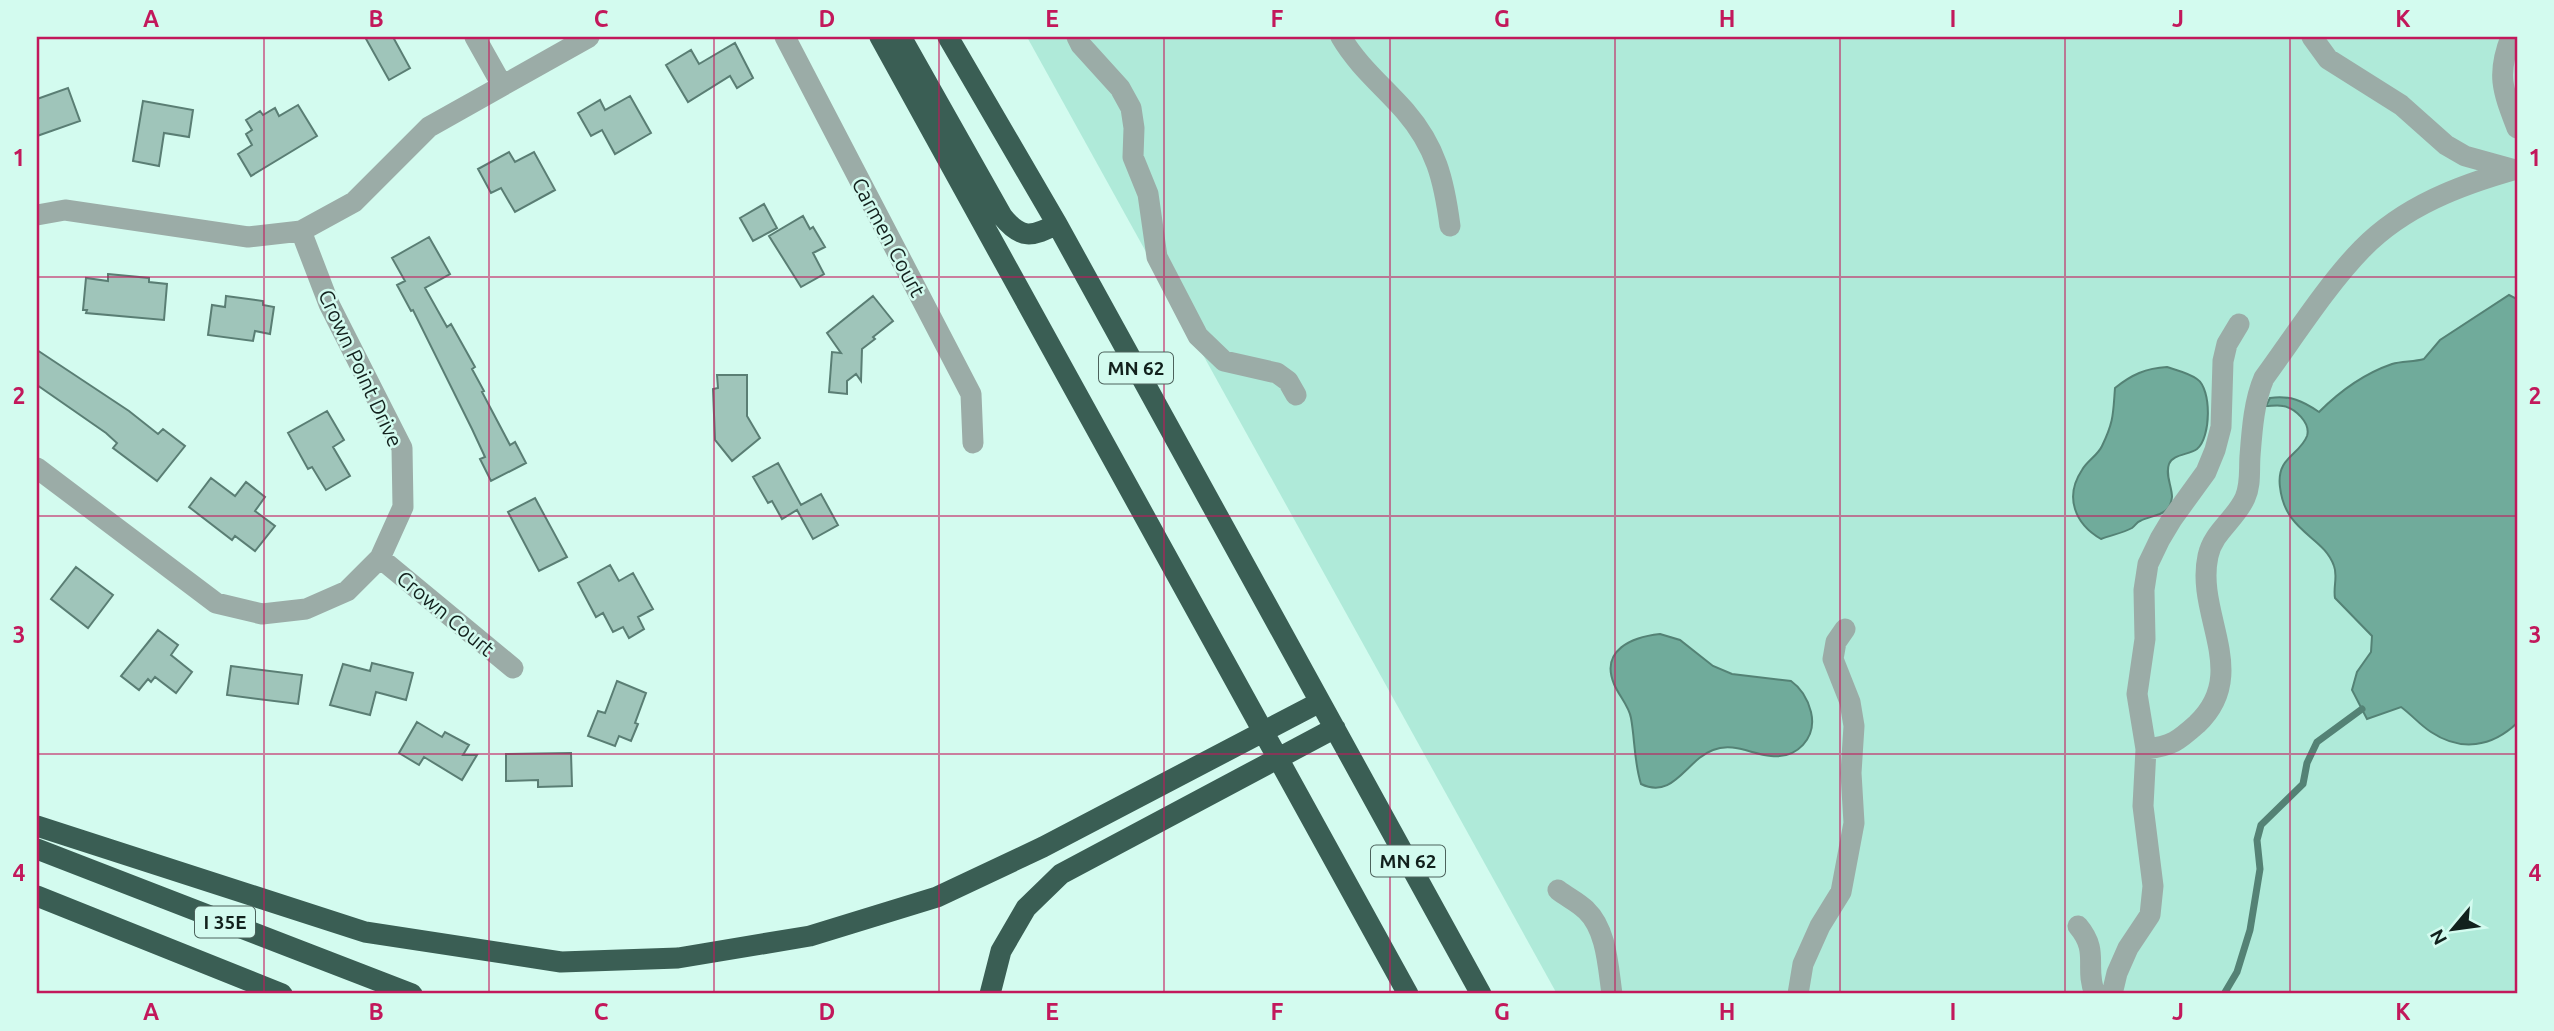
<svg xmlns="http://www.w3.org/2000/svg" width="2554" height="1031" font-family="Ubuntu,sans-serif">
<rect width="100%" height="100%" fill="#d3fbef"/>
<!-- green -->
<path fill="#afead9" d="M 1027,37 L 2517,37 L 2517,994 L 1557,994 Z"/>
<!-- water -->
<path fill="#70ab9b" stroke="#548275" stroke-width="2" d="M 2509,295 L 2517,299 L 2517,723 C 2492,747 2461,752 2431,732 C 2420,725 2412,715 2401,707 L 2367,719 L 2352,690 L 2357,672 L 2371,652 L 2372,636 L 2335,598 C 2333,587 2338,576 2334,566 C 2324,536 2285,533 2280,487 C 2276,457 2300,455 2307,436 C 2311,423 2295,408 2283,406 C 2278,405 2271,406 2266,406 L 2270,398 C 2290,395 2303,401 2319,412 C 2340,391 2363,374 2392,364 C 2402,361 2414,362 2424,359 L 2440,340 Z
M 2167,367 C 2176,370 2189,373 2197,379 C 2212,389 2211,438 2197,449 C 2189,455 2173,454 2169,464 C 2165,475 2172,486 2172,497 C 2170,517 2153,514 2140,521 C 2137,522 2135,526 2132,528 C 2123,533 2111,535 2101,539 C 2075,524 2064,497 2082,470 C 2087,461 2098,455 2102,446 C 2114,421 2113,414 2115,388 C 2131,375 2146,368 2167,367 Z
M 1660,634 L 1680,640 L 1713,666 L 1732,674 L 1791,681 C 1801,688 1808,700 1811,712 C 1817,738 1797,759 1771,756 C 1751,754 1733,742 1713,750 C 1686,760 1674,800 1641,784 C 1634,762 1635,740 1631,718 C 1629,706 1619,696 1614,684 C 1600,650 1632,637 1660,634 Z"/>
<g fill="none" stroke-linecap="round" stroke-linejoin="round">
<!-- stream -->
<path stroke="#548275" stroke-width="7" d="M 2224,994 L 2237,972 L 2250,930 L 2260,869 L 2257,840 L 2261,825 L 2303,784 L 2307,763 L 2317,742 L 2362,709"/>
</g>
<!-- building -->
<path fill="#9fc5ba" stroke="#5a7e74" stroke-width="2" d="M 365,37 L 393,37 L 410,68 L 389,80 Z
M 735,43 L 753,78 L 737,88 L 730,76 L 688,102 L 666,65 L 691,50 L 699,64 Z
M 68,88 L 80,121 L 37,136 L 37,99 Z
M 630,96 L 651,133 L 615,154 L 602,130 L 591,136 L 578,113 L 600,100 L 605,110 Z
M 143,101 L 193,110 L 189,137 L 164,133 L 159,166 L 133,161 Z
M 298,105 L 317,136 L 251,176 L 238,154 L 252,145 L 246,134 L 252,130 L 246,120 L 260,111 L 263,115 L 275,108 L 279,116 Z
M 509,152 L 515,162 L 534,152 L 555,190 L 515,212 L 501,188 L 491,193 L 478,169 Z
M 764,204 L 777,228 L 753,241 L 740,218 Z
M 803,216 L 810,229 L 813,227 L 825,247 L 813,253 L 824,274 L 801,287 L 769,236 Z
M 429,237 L 450,274 L 425,288 L 447,327 L 451,324 L 475,367 L 472,369 L 484,391 L 482,392 L 510,445 L 515,442 L 526,463 L 491,481 L 480,459 L 485,457 L 472,429 L 413,310 L 411,311 L 397,285 L 405,281 L 392,258 Z
M 108,274 L 149,278 L 149,282 L 167,284 L 164,320 L 86,313 L 87,310 L 83,310 L 86,278 L 108,281 Z
M 226,296 L 263,301 L 263,305 L 274,307 L 270,334 L 255,331 L 253,341 L 208,335 L 212,305 L 225,307 Z
M 873,296 L 893,321 L 873,337 L 875,339 L 862,349 L 861,381 L 856,374 L 847,381 L 847,394 L 829,392 L 832,352 L 841,353 L 827,333 Z
M 37,350 L 129,411 L 158,434 L 163,429 L 185,446 L 157,481 L 113,448 L 117,443 L 106,433 L 37,385 Z
M 717,375 L 747,375 L 747,416 L 760,438 L 732,461 L 715,440 L 713,389 L 718,388 Z
M 327,411 L 344,440 L 333,447 L 350,476 L 326,490 L 312,467 L 308,469 L 288,433 Z
M 778,463 L 801,505 L 821,494 L 838,525 L 813,539 L 797,510 L 782,519 L 772,501 L 768,503 L 753,477 Z
M 211,478 L 235,496 L 246,482 L 265,497 L 255,511 L 275,526 L 255,551 L 235,536 L 232,540 L 189,507 Z
M 535,498 L 567,557 L 539,571 L 508,512 Z
M 610,565 L 619,581 L 633,573 L 653,609 L 638,617 L 644,629 L 629,638 L 623,627 L 613,632 L 603,613 L 596,617 L 578,583 Z
M 76,567 L 113,595 L 88,628 L 51,599 Z
M 158,630 L 178,645 L 171,655 L 192,672 L 176,693 L 155,677 L 151,682 L 148,679 L 139,690 L 121,676 Z
M 372,663 L 413,673 L 406,700 L 376,692 L 370,715 L 330,705 L 343,664 L 370,671 Z
M 231,666 L 302,675 L 298,704 L 227,695 Z
M 617,681 L 646,693 L 635,723 L 638,724 L 631,741 L 619,736 L 615,746 L 588,736 L 598,711 L 605,713 Z
M 417,722 L 442,737 L 445,732 L 469,745 L 463,755 L 477,755 L 462,780 L 424,757 L 419,765 L 399,753 Z
M 571,753 L 572,786 L 538,787 L 538,780 L 506,781 L 506,754 Z"/>
<g fill="none" stroke-linecap="round" stroke-linejoin="round">
<!-- minor -->
<path stroke="#9baca7" stroke-width="21" d="M 475,37 L 502,85
M 785,37 L 971,394 L 973,443
M 1077,37 L 1081,45 L 1120,88 L 1131,108 L 1134,128 L 1133,157 L 1148,194 L 1157,257 L 1198,336 L 1224,361 L 1277,373 L 1288,381 L 1296,395
M 1341,37 C 1358,66 1383,86 1405,111 C 1436,147 1444,180 1450,226
M 2312,37 L 2328,59 L 2401,105 L 2446,145 L 2465,156 L 2512,169
M 2511,37 C 2496,75 2503,91 2517,128
M 37,215 L 65,210 L 248,237 L 301,231 L 354,202 L 429,127 L 589,37
M 37,468 L 216,603 L 262,614 L 306,609 L 347,591 L 380,558 L 403,507 L 402,448 L 329,304 L 301,231
M 380,558 L 513,668
M 2146,749 C 2172,746 2178,741 2197,724 C 2251,673 2195,615 2208,556 C 2213,532 2235,520 2245,498 C 2251,485 2249,471 2250,456 C 2252,430 2254,401 2264,378 C 2294,337 2327,285 2362,249 C 2404,206 2460,185 2517,169
M 1558,890 C 1567,897 1578,902 1586,910 C 1607,930 1608,967 1612,994
M 2078,926 C 2100,952 2084,967 2095,994
M 1798,994 L 1803,964 L 1820,926 L 1841,892 L 1854,823 L 1851,773 L 1854,726 L 1850,702 L 1833,659 L 1836,642 L 1845,629
M 2112,994 L 2117,973 L 2128,948 L 2150,915 L 2153,886 L 2143,806 L 2146,749 L 2137,694 L 2145,639 L 2144,590 L 2148,564 L 2160,539 L 2172,519 L 2206,472 L 2215,450 L 2221,427 L 2223,361 L 2227,344 L 2239,324"/>
<!-- highway -->
<path stroke="#3a5e54" stroke-width="21" d="M 880,37 L 1408,994
M 901,37 L 1002,216 C 1021,240 1032,237 1057,224
M 948,37 L 1057,224 L 1481,994
M 37,826 L 365,932 L 561,962 L 678,958 L 810,936 L 937,897 L 1043,847 L 1320,702
M 37,849 L 412,994
M 37,896 L 282,994
M 990,994 L 1001,951 L 1026,908 L 1061,874 L 1335,728"/>
</g>
<!-- grid -->
<path fill="none" stroke="#c2185b" stroke-width="2" stroke-opacity="0.55" d="M 264,37 L 264,994M 489,37 L 489,994M 714,37 L 714,994M 939,37 L 939,994M 1164,37 L 1164,994M 1390,37 L 1390,994M 1615,37 L 1615,994M 1840,37 L 1840,994M 2065,37 L 2065,994M 2290,37 L 2290,994M 37,277 L 2517,277M 37,516 L 2517,516M 37,754 L 2517,754"/>
<g text-anchor="middle" dominant-baseline="central" stroke-width="5" stroke-linejoin="round" paint-order="stroke">
<!-- shield labels -->
<g fill="#d3fbef" stroke="#4c625c" stroke-width="2">
<rect x="1099" y="352.5" width="74" height="31" rx="5"/>
<rect x="1371" y="845.5" width="74" height="31" rx="5"/>
<rect x="195" y="906.5" width="60" height="31" rx="5"/>
</g>
<g font-size="19" font-weight="bold" fill="#12211d">
<text x="1136" y="368">MN 62</text>
<text x="1408" y="861">MN 62</text>
<text x="225" y="922">I 35E</text>
</g>
<!-- street labels -->
<g font-size="21" fill="#12211d" stroke="#d3fbef">
<text transform="translate(889 237) rotate(62)">Carmen Court</text>
<text transform="translate(361 368) rotate(65)">Crown Point Drive</text>
<text transform="translate(446 613) rotate(40)">Crown Court</text>
</g>
</g>
<!-- border -->
<rect width="2554" height="1031" fill="none" stroke="#d3fbef" stroke-width="77"/>
<!-- north arrow -->
<g transform="translate(2453 929) rotate(241)" stroke="#d3fbef" stroke-width="5" paint-order="stroke">
<path d="M0-5L12 26L0 18L-12 26Z" fill="#12211d"/>
<text y="-10" font-size="19" font-weight="bold" text-anchor="middle" fill="#12211d">N</text>
</g>
<rect x="38" y="38" width="2478" height="954" fill="none" stroke="#c2185b" stroke-width="2.5"/>
<g font-size="23" text-anchor="middle" font-weight="bold" fill="#c2185b">
<text x="151" y="27">A</text>
<text x="376" y="27">B</text>
<text x="601" y="27">C</text>
<text x="827" y="27">D</text>
<text x="1052" y="27">E</text>
<text x="1277" y="27">F</text>
<text x="1502" y="27">G</text>
<text x="1727" y="27">H</text>
<text x="1953" y="27">I</text>
<text x="2178" y="27">J</text>
<text x="2403" y="27">K</text>
<text x="19" y="166">1</text>
<text x="2535" y="166">1</text>
<text x="19" y="404">2</text>
<text x="2535" y="404">2</text>
<text x="19" y="643">3</text>
<text x="2535" y="643">3</text>
<text x="19" y="881">4</text>
<text x="2535" y="881">4</text>
<text x="151" y="1020">A</text>
<text x="376" y="1020">B</text>
<text x="601" y="1020">C</text>
<text x="827" y="1020">D</text>
<text x="1052" y="1020">E</text>
<text x="1277" y="1020">F</text>
<text x="1502" y="1020">G</text>
<text x="1727" y="1020">H</text>
<text x="1953" y="1020">I</text>
<text x="2178" y="1020">J</text>
<text x="2403" y="1020">K</text>
</g>
</svg>
